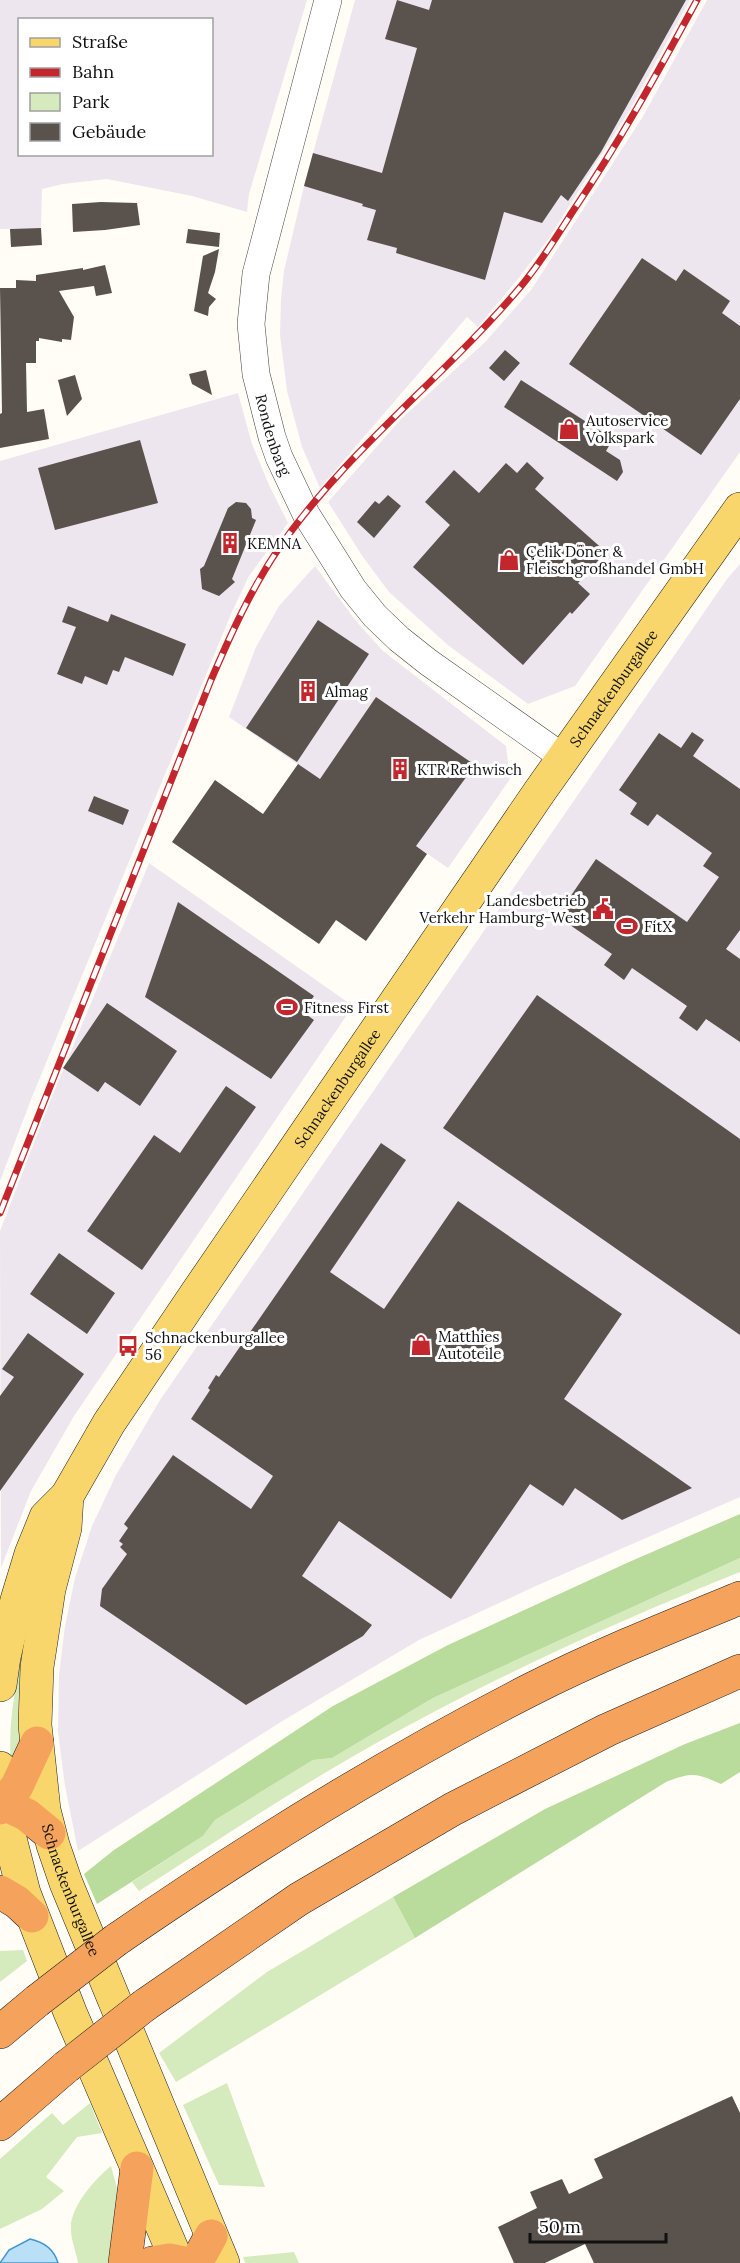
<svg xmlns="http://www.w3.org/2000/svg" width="740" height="2263" font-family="Lora,serif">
<rect width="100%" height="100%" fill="#fffdf5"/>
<!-- industrial -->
<path fill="#eee6ef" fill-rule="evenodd" d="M 0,0 L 307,0 L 249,194 L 247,212 L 192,196 L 107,179 L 63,184 L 42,189 L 41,228 L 0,229 ZM 20,20 L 212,20 L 212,154 L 20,154 Z
M 355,0 L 690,0 L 629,111 L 549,238 L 518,279 L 478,327 L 467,317 L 320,488 L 302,447 L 287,391 L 280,335 L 281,299 L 284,271 L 304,186 Z
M 707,0 L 740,0 L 740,452 L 575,686 L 528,704 L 449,646 L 389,592 L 363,557 L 328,502 L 401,419 L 485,342 L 531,290 L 642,118 Z
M 238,393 L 252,444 L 269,485 L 288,523 L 249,576 L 231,614 L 32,1097 L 0,1181 L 0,461 Z
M 740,564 L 740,1497 L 536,1586 L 419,1640 L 284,1720 L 78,1851 L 65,1786 L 58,1732 L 59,1675 L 65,1626 L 75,1578 L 92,1526 L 116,1475 L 160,1400 L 727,579 Z
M 315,566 L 356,621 L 383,651 L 506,746 L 510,779 L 448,868 L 229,717 L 256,647 L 279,606 Z
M 149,863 L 353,1006 L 74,1416 L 31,1491 L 1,1568 L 0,1231 L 49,1104 Z"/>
<!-- green -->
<path fill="#d5ebbd" d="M 740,1558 L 740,1572 C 597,1629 456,1695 323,1774 C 261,1811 200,1852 139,1891 L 132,1882 L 203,1836 L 215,1820 L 313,1760 L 332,1758 L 433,1698 Z
M 30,1616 L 25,1725 L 12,1772 C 5,1719 20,1668 30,1616 Z
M 393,1897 L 415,1938 L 176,2082 L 159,2053 L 267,1972 Z
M 23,1950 L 27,1961 L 0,1982 L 0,1951 Z
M 227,2083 L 265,2187 L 219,2185 L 183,2105 Z
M 90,2103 L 102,2133 L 77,2137 L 46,2177 L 64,2191 L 42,2209 L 0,2229 L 0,2159 L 52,2113 L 63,2125 Z
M 111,2166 L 118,2192 L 116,2263 L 78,2263 C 76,2252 71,2240 71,2230 C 69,2208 95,2179 111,2166 Z
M 294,2252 L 299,2263 L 245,2263 L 243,2257 Z"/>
<!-- forest -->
<path fill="#b9dc9c" d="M 740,1514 L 740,1558 L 433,1698 L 332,1758 L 313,1760 L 215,1820 L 203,1836 L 97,1904 L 84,1874 L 114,1850 L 333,1706 L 448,1645 L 629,1562 Z
M 740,1723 L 740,1772 L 721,1784 C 696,1773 692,1772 666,1782 L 415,1938 L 393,1897 L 545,1809 L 685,1744 Z"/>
<!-- water -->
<path fill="#b9e0f7" stroke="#3f96cf" stroke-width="1.5" d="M 30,2239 C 44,2242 54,2249 58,2263 L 0,2263 L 9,2250 Z"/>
<!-- building -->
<path fill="#5a524d" d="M 397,0 L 429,10 L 432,0 L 686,0 L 601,152 L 568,201 L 561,195 L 542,223 L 504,212 L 485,280 L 396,253 L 397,248 L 367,240 L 376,210 L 362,206 L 363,204 L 304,186 L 313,153 L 382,173 L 417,48 L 385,39 Z
M 101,202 L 137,203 L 140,225 L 105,230 L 73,232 L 72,204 Z
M 41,228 L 42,245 L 11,247 L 10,229 Z
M 188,229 L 220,233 L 219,247 L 186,243 Z
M 219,249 L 215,272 L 208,293 L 216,299 L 209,307 L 208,316 L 194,311 L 203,256 Z
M 642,258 L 676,281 L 684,269 L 730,301 L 722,313 L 740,326 L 740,399 L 701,455 L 569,364 Z
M 105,265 L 112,293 L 96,296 L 94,286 L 59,291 L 74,317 L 71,340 L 62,339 L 62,342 L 39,338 L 39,341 L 36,341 L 36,363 L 26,363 L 27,412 L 44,409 L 49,439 L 0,448 L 0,414 L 2,413 L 0,288 L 16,288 L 16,280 L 36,281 L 36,275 L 83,268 L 83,270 Z
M 505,350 L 520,363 L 504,381 L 489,368 Z
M 206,370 L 212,395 L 192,384 L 189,374 Z
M 75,375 L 82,399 L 67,416 L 58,380 Z
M 521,380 L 613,439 L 606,451 L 620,460 L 623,472 L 617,481 L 504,407 Z
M 140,440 L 158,503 L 55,530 L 38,468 Z
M 527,462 L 544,478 L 535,489 L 606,552 L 578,583 L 590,594 L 572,614 L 570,612 L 523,665 L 413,567 L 450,525 L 425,502 L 454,470 L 479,493 L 506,463 L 517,473 Z
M 388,495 L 401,506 L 374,538 L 357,522 L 375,501 L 379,504 Z
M 236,502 L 246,503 L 251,509 L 252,518 L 256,520 L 232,579 L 235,582 L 219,596 L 202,589 L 200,569 L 204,566 L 228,508 Z
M 68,606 L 108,622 L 111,614 L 186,644 L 173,676 L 125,657 L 119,672 L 113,670 L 107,685 L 85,676 L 82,684 L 57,674 L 76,627 L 62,622 Z
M 318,620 L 369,654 L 297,762 L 246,728 Z
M 376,697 L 475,765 L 416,846 L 427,854 L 366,941 L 336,920 L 319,944 L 172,842 L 215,780 L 263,814 L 298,764 L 320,779 Z
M 692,732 L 704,740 L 693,756 L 740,789 L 740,930 L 726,949 L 740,959 L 740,1042 L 706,1019 L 697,1031 L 679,1018 L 687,1006 L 632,968 L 624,980 L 604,965 L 612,954 L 557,916 L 596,859 L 687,922 L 719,877 L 703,866 L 712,853 L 657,814 L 648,826 L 630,814 L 637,803 L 619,790 L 659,733 L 681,748 Z
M 94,796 L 129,810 L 123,825 L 88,811 Z
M 178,902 L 314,996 L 303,1012 L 314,1020 L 271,1079 L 145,997 Z
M 537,995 L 740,1139 L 740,1335 L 443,1128 Z
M 107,1003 L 177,1051 L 140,1106 L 105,1082 L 98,1092 L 63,1068 Z
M 226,1086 L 256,1107 L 142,1270 L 87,1231 L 154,1135 L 180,1153 Z
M 381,1143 L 406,1160 L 330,1272 L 384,1309 L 458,1201 L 622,1314 L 564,1399 L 692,1488 L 622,1520 L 575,1488 L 563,1506 L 530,1484 L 451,1599 L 339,1521 L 302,1576 L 372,1625 L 363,1636 L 246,1705 L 100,1606 L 102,1589 L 127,1554 L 120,1547 L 123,1544 L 119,1541 L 128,1528 L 124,1524 L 173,1455 L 251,1509 L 273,1476 L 191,1419 L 210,1390 L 208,1388 L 216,1375 L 219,1377 Z
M 59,1253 L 115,1293 L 87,1334 L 30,1294 Z
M 28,1333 L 84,1374 L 0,1491 L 0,1396 L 14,1377 L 2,1369 Z
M 732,2096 L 740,2113 L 740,2263 L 594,2263 L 585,2244 L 545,2263 L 514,2263 L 498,2227 L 537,2208 L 530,2192 L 562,2179 L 569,2194 L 603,2178 L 594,2159 Z"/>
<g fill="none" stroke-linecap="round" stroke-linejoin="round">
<defs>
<g id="minor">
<path id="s1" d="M 328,0 L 256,274 L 251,324 L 256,374 L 272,437 L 279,457 L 306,514 L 353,589 L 375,616 L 399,639 L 428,662 L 564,758"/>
</g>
<g id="major">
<path id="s2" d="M 67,1496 L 65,1528 L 49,1589 L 37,1667 L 35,1725 L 44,1810 L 53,1845 L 66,1883 L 223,2263"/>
<path id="s3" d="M 0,1685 L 4,1657 L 17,1600 L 31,1554 L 46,1517 L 67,1496 L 109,1423 L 196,1294 L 540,791 L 740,509"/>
<path d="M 0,1768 L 4,1815 L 24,1893 L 70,2012 L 178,2263"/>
</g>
<path id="highway" d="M 0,1802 L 27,1815 L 49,1833
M 0,1808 L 17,1786 L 37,1743
M 0,1892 L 17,1902 L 32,1916
M 116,1940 C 248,1849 385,1764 528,1691 C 597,1656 669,1627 740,1598
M 145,2005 L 299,1899 L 453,1809 L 607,1730 L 740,1671
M 0,2032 L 37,2001
M 0,2124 L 66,2067
M 125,2263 L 137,2168
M 152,2263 L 169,2260 L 183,2263
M 196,2263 L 211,2236"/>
</defs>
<!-- minor casing -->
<use href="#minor" stroke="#444" stroke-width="28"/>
<!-- major casing -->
<use href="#major" stroke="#222" stroke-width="34"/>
<!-- highway casing -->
<use href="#highway" stroke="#222" stroke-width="34"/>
<!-- minor -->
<use href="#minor" stroke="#fff" stroke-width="27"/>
<!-- major -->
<use href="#major" stroke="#f9d66b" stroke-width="33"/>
<!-- highway -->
<use href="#highway" stroke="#f5a25d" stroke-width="33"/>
<defs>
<path id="rail" d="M 0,1213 L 211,680 C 231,634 251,589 279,548 C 348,449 445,377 522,285 C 541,262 557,236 573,211 C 619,143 658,72 697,0"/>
</defs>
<!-- rail casing -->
<use href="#rail" stroke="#c4262e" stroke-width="7"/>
<!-- rail -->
<use href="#rail" stroke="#fff" stroke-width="4.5" stroke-dasharray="14" stroke-linecap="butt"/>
<defs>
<path id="highway-bridge" d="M 37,2001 L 116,1940
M 66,2067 L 145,2005"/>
</defs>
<!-- highway-bridge casing -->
<use href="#highway-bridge" stroke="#222" stroke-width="34" stroke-linecap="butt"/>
<!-- highway-bridge -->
<use href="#highway-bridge" stroke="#f5a25d" stroke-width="33"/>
</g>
<!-- icons -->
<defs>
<symbol id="shop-bare" viewBox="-9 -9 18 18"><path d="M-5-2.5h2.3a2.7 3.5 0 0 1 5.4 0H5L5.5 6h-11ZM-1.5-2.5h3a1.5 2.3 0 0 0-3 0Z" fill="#c4262e" stroke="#fff" stroke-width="2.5" paint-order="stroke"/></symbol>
<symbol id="building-bare" viewBox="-9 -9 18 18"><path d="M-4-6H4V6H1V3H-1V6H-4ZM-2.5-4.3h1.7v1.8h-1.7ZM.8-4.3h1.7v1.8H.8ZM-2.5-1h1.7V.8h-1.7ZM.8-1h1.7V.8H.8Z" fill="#c4262e" stroke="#fff" stroke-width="2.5" paint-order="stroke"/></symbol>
<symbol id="civic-bare" viewBox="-9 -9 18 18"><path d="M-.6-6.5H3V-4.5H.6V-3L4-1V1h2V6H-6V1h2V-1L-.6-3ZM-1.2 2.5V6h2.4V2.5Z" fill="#c4262e" stroke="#fff" stroke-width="2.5" paint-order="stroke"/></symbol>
<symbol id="stadium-bare" viewBox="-9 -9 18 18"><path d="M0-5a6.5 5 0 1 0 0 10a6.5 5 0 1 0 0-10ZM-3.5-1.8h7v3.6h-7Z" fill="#c4262e" stroke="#fff" stroke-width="2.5" paint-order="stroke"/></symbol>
<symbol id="bus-bare" viewBox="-9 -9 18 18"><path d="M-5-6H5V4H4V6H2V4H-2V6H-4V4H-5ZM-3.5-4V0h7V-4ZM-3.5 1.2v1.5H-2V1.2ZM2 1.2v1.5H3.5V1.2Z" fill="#c4262e" stroke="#fff" stroke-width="2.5" paint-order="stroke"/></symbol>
</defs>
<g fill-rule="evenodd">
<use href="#shop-bare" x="554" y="414" width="30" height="30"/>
<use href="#building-bare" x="215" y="528" width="30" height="30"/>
<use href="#shop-bare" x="494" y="545" width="30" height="30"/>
<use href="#building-bare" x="293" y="676" width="30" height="30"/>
<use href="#building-bare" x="385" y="754" width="30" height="30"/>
<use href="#civic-bare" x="588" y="894" width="30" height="30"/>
<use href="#stadium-bare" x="612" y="911" width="30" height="30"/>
<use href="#stadium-bare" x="272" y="992" width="30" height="30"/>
<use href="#shop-bare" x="406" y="1330" width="30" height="30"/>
<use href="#bus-bare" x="113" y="1331" width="30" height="30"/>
</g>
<g text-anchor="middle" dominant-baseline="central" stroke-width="6" stroke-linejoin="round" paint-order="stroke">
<!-- poi labels -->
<g font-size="15" fill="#111" stroke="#fff" text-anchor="start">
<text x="586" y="420">Autoservice<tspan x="586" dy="17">Volkspark</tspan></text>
<text x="247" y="543">KEMNA</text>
<text x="526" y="551">Çelik Döner &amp;<tspan x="526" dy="17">Fleischgroßhandel GmbH</tspan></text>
<text x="325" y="691">Almag</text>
<text x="417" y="769">KTR Rethwisch</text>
<text x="586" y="900" text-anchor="end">Landesbetrieb<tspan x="586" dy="17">Verkehr Hamburg-West</tspan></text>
<text x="644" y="926">FitX</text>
<text x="304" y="1007">Fitness First</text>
<text x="438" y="1336">Matthies<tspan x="438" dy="17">Autoteile</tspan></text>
<text x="145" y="1337">Schnackenburgallee<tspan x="145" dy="17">56</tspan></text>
</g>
<!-- street labels -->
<g font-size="15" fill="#111" stroke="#fff">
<text stroke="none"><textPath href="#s1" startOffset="447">Rondenbarg</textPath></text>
<text stroke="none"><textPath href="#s3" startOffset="1180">Schnackenburgallee</textPath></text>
<text stroke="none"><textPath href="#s3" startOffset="694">Schnackenburgallee</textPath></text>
<text stroke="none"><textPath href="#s2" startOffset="402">Schnackenburgallee</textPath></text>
</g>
</g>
<!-- legend -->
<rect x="18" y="18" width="195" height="138" fill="#ffffff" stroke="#a0a0a0" stroke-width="1.5"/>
<rect x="30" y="38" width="30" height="9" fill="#f9d66b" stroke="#a0a0a0" stroke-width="1.5"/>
<text x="72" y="48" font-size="18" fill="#111111">Straße</text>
<rect x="30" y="68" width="30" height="9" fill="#c4262e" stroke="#a0a0a0" stroke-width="1.5"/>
<text x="72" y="78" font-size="18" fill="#111111">Bahn</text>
<rect x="30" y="93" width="30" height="18" fill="#d5ebbd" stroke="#a0a0a0" stroke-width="1.5"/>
<text x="72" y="108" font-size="18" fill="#111111">Park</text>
<rect x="30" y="123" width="30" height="18" fill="#5a524d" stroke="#a0a0a0" stroke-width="1.5"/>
<text x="72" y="138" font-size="18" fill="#111111">Gebäude</text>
<!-- scale -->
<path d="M530 2233v9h136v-9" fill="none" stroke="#111111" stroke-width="3"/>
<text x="539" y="2233" font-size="18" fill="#111111" stroke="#ffffff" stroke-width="4.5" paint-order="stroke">50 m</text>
</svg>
